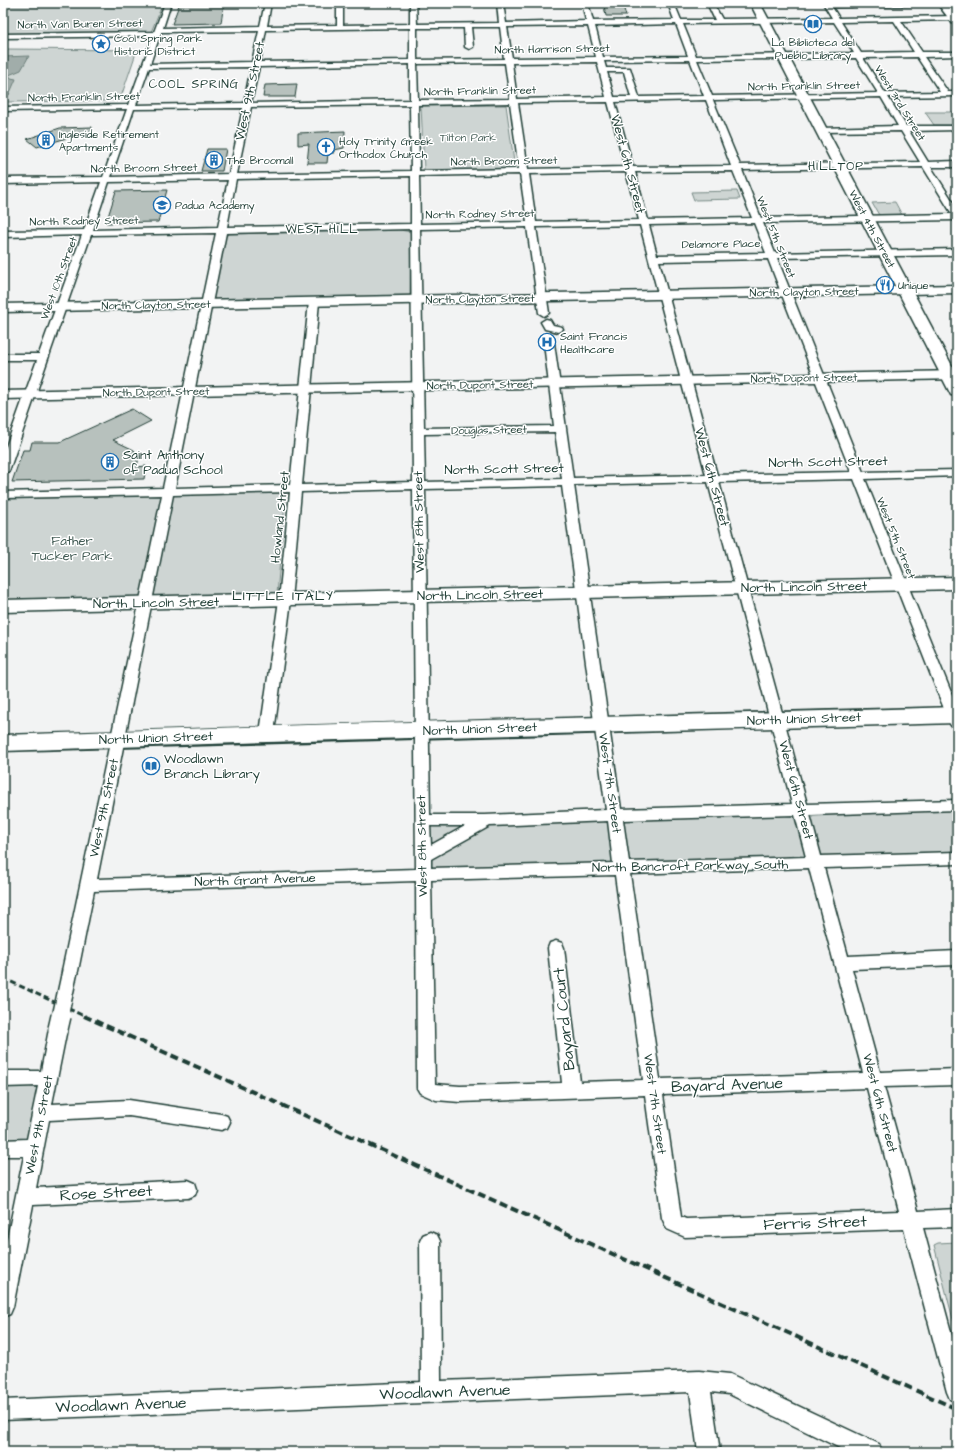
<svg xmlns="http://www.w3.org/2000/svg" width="960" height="1455" font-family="'Architects Daughter',sans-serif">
<rect width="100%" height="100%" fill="#f2f3f3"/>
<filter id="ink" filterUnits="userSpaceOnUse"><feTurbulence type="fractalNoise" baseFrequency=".025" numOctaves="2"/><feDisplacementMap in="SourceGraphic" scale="8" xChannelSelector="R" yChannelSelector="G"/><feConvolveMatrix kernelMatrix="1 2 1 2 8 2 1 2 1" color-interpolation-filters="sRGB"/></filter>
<g filter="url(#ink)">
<!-- green -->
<path fill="#ced5d3" stroke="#768984" d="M 3,3 L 163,3 L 151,32 L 3,35 Z
M 3,49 L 137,50 L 121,97 L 108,101 L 3,102 Z
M 506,105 L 515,169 L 424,170 L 421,106 Z
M 925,112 L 957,112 L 957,125 L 934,125 Z
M 737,191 L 740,199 L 694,200 L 691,192 Z
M 895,202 L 902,215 L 879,215 L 872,203 Z
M 400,230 L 411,232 L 410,297 L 214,300 L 213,299 L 225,238 L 228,234 Z
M 286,492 L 277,594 L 3,601 L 3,499 Z
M 957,805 L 957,858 L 422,874 L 422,820 Z
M 48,1078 L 35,1147 L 3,1148 L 3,1079 Z
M 957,1242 L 957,1335 L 934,1245 L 938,1243 Z"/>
<!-- water -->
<path fill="#a1adaa" stroke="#6d807b" d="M 29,56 L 21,70 L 9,75 L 11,78 L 16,79 L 9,95 L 3,95 L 3,57 Z"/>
<!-- building -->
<path fill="#b7c1bd" stroke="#1f3d34" d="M 202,3 L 224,3 L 221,23 L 172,24 L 179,5 Z
M 604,6 L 623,6 L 626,16 L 606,16 Z
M 297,84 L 295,97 L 263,97 L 265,85 Z
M 92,127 L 93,130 L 37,147 L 27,139 L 60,128 Z
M 345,131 L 344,148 L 334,150 L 334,153 L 328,153 L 327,163 L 307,163 L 309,144 L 298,145 L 298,133 Z
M 207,149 L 226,149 L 222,171 L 201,171 Z
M 167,190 L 158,222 L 106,223 L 116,191 Z
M 132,409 L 151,421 L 113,440 L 134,450 L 139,456 L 137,467 L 146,466 L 144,479 L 12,482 L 23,450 L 30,450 L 32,442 L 60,442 Z"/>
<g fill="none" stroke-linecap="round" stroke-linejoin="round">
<defs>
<path id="minor" d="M 165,3 L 171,3 L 163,28 L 260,26 L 265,3 L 271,3 L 267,26 L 337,25 L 337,3 L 343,3 L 343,25 L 410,24 L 410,3 L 416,3 L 417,24 L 499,23 L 497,3 L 503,3 L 506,23 L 586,21 L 582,3 L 588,3 L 593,21 L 674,20 L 668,3 L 674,3 L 681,20 L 715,20 L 707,3 L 713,3 L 722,19 L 832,18 L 823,3 L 945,3 L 942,5 L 832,7 L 839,18 L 957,16 L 957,20 L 901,21 L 922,52 L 957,52 L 957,56 L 924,57 L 948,92 L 957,92 L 957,96 L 888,97 L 906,126 L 957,126 L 957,130 L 909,131 L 928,162 L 957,161 L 957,167 L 931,167 L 957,208 L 957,220 L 763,223 L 775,253 L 957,249 L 957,255 L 777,258 L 863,472 L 957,470 L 957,476 L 865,479 L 957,707 L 957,729 L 952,727 L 950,724 L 854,479 L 719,482 L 807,804 L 957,800 L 957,810 L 810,815 L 821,856 L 957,852 L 957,864 L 824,868 L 848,956 L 957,951 L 957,965 L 852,969 L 880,1072 L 957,1069 L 957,1085 L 884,1087 L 918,1211 L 957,1209 L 957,1227 L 923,1228 L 957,1354 L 957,1402 L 950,1399 L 947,1392 L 904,1229 L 685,1237 L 667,1229 L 662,1218 L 645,1095 L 460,1102 L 436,1100 L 420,1093 L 417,1088 L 416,881 L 94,891 L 78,971 L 76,976 L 70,978 L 64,976 L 62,971 L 162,495 L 3,498 L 3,492 L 163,488 L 216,233 L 91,235 L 9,471 L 3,474 L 3,455 L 37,360 L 3,360 L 3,354 L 39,354 L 82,235 L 3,237 L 3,231 L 84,230 L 101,182 L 3,184 L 3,178 L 103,177 L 127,109 L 3,111 L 3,107 L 128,105 L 153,36 L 3,38 L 3,34 L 154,32 ZM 894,21 L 914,52 L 861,53 L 841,22 ZM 834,22 L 854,53 L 696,56 L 683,24 ZM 676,24 L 688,56 L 603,57 L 595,26 ZM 588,26 L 596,57 L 512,58 L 507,27 ZM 471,27 L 500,27 L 504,59 L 417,60 L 417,28 L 464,28 L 465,47 L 469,49 L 473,47 ZM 410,28 L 410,60 L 260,62 L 266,30 ZM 259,31 L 252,62 L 150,64 L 161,32 ZM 917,57 L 940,92 L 885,93 L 863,58 ZM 856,58 L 878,93 L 712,96 L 697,60 ZM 690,60 L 704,96 L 639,97 L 630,68 L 606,68 L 604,61 ZM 597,62 L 606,97 L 517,99 L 512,63 ZM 505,63 L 510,99 L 418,100 L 417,64 ZM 410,64 L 410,100 L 251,103 L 259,67 ZM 251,67 L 244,103 L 136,105 L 149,68 ZM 607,72 L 624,72 L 631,97 L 614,97 ZM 881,97 L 898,126 L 820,128 L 816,130 L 820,132 L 901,131 L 920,162 L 740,165 L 713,100 ZM 706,100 L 731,166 L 633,167 L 615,102 ZM 608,102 L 625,167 L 528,169 L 518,103 ZM 510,103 L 519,169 L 419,171 L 418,105 ZM 410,105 L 411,171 L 237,174 L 251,107 ZM 243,108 L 229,174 L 111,177 L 134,109 ZM 923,167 L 952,214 L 761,218 L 742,170 ZM 733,171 L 752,218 L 648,220 L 635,172 ZM 626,172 L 639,220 L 536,222 L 529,174 ZM 520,174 L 527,222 L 420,224 L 419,176 ZM 411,176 L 411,224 L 227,227 L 236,179 ZM 228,180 L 218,227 L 93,230 L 109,182 ZM 754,223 L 766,253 L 657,255 L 649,225 ZM 640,225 L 706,475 L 573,478 L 554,343 L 549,340 L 544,343 L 554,426 L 424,428 L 420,229 L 527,227 L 539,313 L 544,316 L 549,313 L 536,227 ZM 411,229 L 413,482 L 302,485 L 319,302 L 314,299 L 309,302 L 290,485 L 175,488 L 226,233 ZM 768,259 L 851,472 L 717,475 L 659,261 ZM 555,432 L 562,479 L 425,482 L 424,434 ZM 708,482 L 792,804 L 621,809 L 574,485 ZM 562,486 L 606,810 L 485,815 L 430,815 L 425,489 ZM 413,489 L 416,869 L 97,879 L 173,495 L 290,492 L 279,600 L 260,733 L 262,736 L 267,738 L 272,736 L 274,733 L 291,600 L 301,492 ZM 795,815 L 806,857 L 629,862 L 623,820 ZM 608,821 L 613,863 L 431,868 L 431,859 L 490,826 ZM 430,826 L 465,826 L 431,845 ZM 809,868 L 863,1073 L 660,1079 L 630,874 ZM 615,875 L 643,1080 L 580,1082 L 564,948 L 562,943 L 556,941 L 550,943 L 548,948 L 562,1083 L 460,1086 L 435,1084 L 431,880 ZM 867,1088 L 899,1211 L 686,1219 L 681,1217 L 663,1095 Z
M 546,319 L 550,320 L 553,325 L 562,327 L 563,329 L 558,332 L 545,329 L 541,322 Z
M 58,1022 L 64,1024 L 67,1029 L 52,1104 L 129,1100 L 221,1114 L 227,1116 L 230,1122 L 227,1128 L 221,1130 L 129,1116 L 49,1120 L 36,1188 L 188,1180 L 195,1183 L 197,1189 L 195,1195 L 188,1198 L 33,1205 L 13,1307 L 10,1314 L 3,1317 L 3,1258 L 24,1156 L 3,1156 L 3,1140 L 27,1139 L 38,1086 L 3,1087 L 3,1071 L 41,1071 L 49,1029 L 52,1024 Z
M 430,1232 L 437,1235 L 440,1241 L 441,1381 L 699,1371 L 730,1374 L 879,1444 L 882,1452 L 848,1452 L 729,1394 L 711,1392 L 720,1452 L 698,1452 L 690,1392 L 3,1420 L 3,1400 L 421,1382 L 420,1241 L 423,1235 Z"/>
<path id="tertiary" d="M 957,285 L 957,293 L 3,312 L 3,304 Z
M 957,371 L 957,379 L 3,399 L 3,391 Z"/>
<path id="primary" d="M 750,3 L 760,3 L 957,375 L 957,396 L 951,395 L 949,391 Z
M 937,3 L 948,3 L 957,15 L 957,25 L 953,24 Z
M 957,577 L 957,589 L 3,612 L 3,600 Z
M 957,707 L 957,723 C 639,732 321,739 3,751 L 3,735 C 321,723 639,717 957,707 Z"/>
</defs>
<!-- minor casing -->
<use href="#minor" stroke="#1f3d34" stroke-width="3"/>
<!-- tertiary casing -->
<use href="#tertiary" stroke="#1f3d34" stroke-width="3"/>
<!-- primary casing -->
<use href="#primary" stroke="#1f3d34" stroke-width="3"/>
<!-- minor -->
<use href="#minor" fill="#fff" fill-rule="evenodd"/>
<!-- tertiary -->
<use href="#tertiary" fill="#fff" fill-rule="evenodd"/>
<!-- primary -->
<use href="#primary" fill="#fff" fill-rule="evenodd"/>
<!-- rail-far1 -->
<path stroke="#1f3d34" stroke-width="3" stroke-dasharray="6 3" stroke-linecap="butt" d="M 3,978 L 86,1017"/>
<!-- rail -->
<path stroke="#1f3d34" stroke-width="4" stroke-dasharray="8 4" stroke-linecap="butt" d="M 84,1016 L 957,1409"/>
<defs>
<path id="minor-bridge-far1" d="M 60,1017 L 70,971"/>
<path id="minor-bridge" d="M 58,1029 L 61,1016"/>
</defs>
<!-- minor-bridge-far1 casing -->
<use href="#minor-bridge-far1" stroke="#1f3d34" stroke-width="18" stroke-linecap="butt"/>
<!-- minor-bridge casing -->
<use href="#minor-bridge" stroke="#1f3d34" stroke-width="22" stroke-linecap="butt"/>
<!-- minor-bridge-far1 -->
<use href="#minor-bridge-far1" stroke="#fff" stroke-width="15"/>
<!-- minor-bridge -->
<use href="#minor-bridge" stroke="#fff" stroke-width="19"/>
</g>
</g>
<!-- icons -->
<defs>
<symbol id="library-ring" viewBox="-11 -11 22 22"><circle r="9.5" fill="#fff" stroke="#1f6fb2" stroke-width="1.5"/><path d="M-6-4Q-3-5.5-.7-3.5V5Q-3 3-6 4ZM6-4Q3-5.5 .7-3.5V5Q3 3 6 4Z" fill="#1f6fb2"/></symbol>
<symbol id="sight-ring" viewBox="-11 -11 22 22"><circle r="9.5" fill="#fff" stroke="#1f6fb2" stroke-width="1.5"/><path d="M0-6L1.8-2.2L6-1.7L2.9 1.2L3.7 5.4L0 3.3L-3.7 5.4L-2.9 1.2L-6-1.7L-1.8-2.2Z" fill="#1f6fb2"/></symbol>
<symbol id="building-ring" viewBox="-11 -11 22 22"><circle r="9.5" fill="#fff" stroke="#1f6fb2" stroke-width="1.5"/><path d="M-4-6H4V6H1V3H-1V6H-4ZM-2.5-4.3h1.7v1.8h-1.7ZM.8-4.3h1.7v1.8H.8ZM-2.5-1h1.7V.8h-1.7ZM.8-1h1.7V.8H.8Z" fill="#1f6fb2"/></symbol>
<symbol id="church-ring" viewBox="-11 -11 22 22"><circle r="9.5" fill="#fff" stroke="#1f6fb2" stroke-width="1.5"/><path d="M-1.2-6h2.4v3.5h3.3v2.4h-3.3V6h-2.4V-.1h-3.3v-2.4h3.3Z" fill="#1f6fb2"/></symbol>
<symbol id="school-ring" viewBox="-11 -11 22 22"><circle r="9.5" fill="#fff" stroke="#1f6fb2" stroke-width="1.5"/><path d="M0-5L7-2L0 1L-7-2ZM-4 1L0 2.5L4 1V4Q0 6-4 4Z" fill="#1f6fb2"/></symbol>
<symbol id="restaurant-ring" viewBox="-11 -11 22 22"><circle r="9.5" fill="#fff" stroke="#1f6fb2" stroke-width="1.5"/><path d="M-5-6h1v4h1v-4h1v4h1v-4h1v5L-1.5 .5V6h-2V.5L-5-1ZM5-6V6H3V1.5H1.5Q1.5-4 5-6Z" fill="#1f6fb2"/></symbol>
<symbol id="hospital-ring" viewBox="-11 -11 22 22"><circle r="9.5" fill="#fff" stroke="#1f6fb2" stroke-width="1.5"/><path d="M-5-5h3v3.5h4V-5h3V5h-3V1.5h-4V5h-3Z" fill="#1f6fb2"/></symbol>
</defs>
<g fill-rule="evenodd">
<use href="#library-ring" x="803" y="14" width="20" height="20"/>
<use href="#sight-ring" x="91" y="34" width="20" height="20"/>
<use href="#building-ring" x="36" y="130" width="20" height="20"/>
<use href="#church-ring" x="316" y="137" width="20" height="20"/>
<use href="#building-ring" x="204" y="150" width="20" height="20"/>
<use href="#school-ring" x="152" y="195" width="20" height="20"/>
<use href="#restaurant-ring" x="875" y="275" width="20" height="20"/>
<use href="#hospital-ring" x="537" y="332" width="20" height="20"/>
<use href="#building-ring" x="100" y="452" width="20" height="20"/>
<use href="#library-ring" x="141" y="756" width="20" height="20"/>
</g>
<g text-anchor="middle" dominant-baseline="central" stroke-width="3" stroke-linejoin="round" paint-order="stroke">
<!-- far-street labels -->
<g font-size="11" fill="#1f3d34" stroke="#fff">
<text transform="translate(80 24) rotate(-1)">North Van Buren Street</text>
<text transform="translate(552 49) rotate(-1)">North Harrison Street</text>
<text transform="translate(804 86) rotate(-1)">North Franklin Street</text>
<text transform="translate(480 91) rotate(-1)">North Franklin Street</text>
<text transform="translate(84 97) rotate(-1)">North Franklin Street</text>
<text transform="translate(900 103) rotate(58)">West 3rd Street</text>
<text transform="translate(504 161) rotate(-1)">North Broom Street</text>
<text transform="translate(144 168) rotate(-1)">North Broom Street</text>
<text transform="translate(480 214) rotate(-1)">North Rodney Street</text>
<text transform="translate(84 221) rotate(-1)">North Rodney Street</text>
<text transform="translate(872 229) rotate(62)">West 4th Street</text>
<text transform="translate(776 237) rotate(68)">West 5th Street</text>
<text transform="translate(721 244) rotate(-1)">Delamore Place</text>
<text transform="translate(59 278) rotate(-70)">West 10th Street</text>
<text transform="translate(804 292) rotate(-1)">North Clayton Street</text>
<text transform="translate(480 299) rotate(-1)">North Clayton Street</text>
<text transform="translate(156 305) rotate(-1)">North Clayton Street</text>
<text transform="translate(804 378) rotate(-1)">North Dupont Street</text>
<text transform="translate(480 385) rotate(-1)">North Dupont Street</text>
<text transform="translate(156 392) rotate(-1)">North Dupont Street</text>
<text transform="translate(489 430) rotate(-1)">Douglas Street</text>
<text transform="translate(896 538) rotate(68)">West 5th Street</text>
</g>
<!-- far-poi labels -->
<g font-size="11" fill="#1f3d34" stroke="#fff" text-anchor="start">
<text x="114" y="38">Cool Spring Park<tspan x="114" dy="13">Historic District</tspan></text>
<text x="813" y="42" text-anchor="middle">La Biblioteca del<tspan x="813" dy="13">Pueblo Library</tspan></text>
<text x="59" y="134">Ingleside Retirement<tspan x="59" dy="13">Apartments</tspan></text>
<text x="339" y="141">Holy Trinity Greek<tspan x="339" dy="13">Orthodox Church</tspan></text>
<text x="227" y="160">The Broomall</text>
<text x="175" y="205">Padua Academy</text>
<text x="898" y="285">Unique</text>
<text x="560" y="336">Saint Francis<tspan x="560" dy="13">Healthcare</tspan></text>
</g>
<!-- far-park labels -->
<g font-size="11" fill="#425b54" stroke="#fff">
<text x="468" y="137">Tilton Park</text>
</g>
<!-- far-neighbourhood labels -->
<g font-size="12" letter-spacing="1" fill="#1f3d34" stroke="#fff">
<text x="194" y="84">COOL SPRING</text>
<text x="836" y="166">HILLTOP</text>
<text x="322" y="229">WEST HILL</text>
</g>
<!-- street labels -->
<g font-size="13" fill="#1f3d34" stroke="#fff">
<text transform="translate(250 91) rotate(-78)">West 9th Street</text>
<text transform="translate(628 164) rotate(75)">West 6th Street</text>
<text transform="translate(828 462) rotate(-1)">North Scott Street</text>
<text transform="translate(504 469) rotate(-1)">North Scott Street</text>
<text transform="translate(712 477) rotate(75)">West 6th Street</text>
<text transform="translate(280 517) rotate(-84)">Howland Street</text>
<text transform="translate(419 522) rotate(-91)">West 8th Street</text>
<text transform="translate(804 587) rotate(-1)">North Lincoln Street</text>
<text transform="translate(480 595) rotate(-1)">North Lincoln Street</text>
<text transform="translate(156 603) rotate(-1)">North Lincoln Street</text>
<text transform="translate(804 719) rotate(-2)">North Union Street</text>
<text transform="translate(480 729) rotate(-2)">North Union Street</text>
<text transform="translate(156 738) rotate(-2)">North Union Street</text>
<text transform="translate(610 783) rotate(82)">West 7th Street</text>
<text transform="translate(796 790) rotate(75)">West 6th Street</text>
<text transform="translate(104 808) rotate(-78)">West 9th Street</text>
<text transform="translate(422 846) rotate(-91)">West 8th Street</text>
<text transform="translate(690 866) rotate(-1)">North Bancroft Parkway South</text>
<text transform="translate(255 880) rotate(-2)">North Grant Avenue</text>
<text transform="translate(880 1103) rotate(75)">West 6th Street</text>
<text transform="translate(655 1104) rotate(82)">West 7th Street</text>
<text transform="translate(39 1125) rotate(-79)">West 9th Street</text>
</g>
<!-- poi labels -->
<g font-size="13" fill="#1f3d34" stroke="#fff" text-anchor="start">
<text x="123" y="455">Saint Anthony<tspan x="123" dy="15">of Padua School</tspan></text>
<text x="164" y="759">Woodlawn<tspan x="164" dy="15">Branch Library</tspan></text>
</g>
<!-- park labels -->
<g font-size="13" fill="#425b54" stroke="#fff">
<text x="72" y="541">Father<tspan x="72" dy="15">Tucker Park</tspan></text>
</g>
<!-- neighbourhood labels -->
<g font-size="14" letter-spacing="1" fill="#1f3d34" stroke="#fff">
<text x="283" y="596">LITTLE ITALY</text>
</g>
<!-- near-street labels -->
<g font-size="16" fill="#1f3d34" stroke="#fff">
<text transform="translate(564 1019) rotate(-96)">Bayard Court</text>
<text transform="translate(727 1085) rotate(-2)">Bayard Avenue</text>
<text transform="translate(106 1193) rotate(-3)">Rose Street</text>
<text transform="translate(815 1223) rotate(-2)">Ferris Street</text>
<text transform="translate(445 1392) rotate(-2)">Woodlawn Avenue</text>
<text transform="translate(121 1405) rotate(-2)">Woodlawn Avenue</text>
</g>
</g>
<!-- margin -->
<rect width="960" height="1455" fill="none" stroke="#fff" stroke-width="16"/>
<rect x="8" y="8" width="944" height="1439" fill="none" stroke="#1f3d34" stroke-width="1.5" filter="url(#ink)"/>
</svg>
